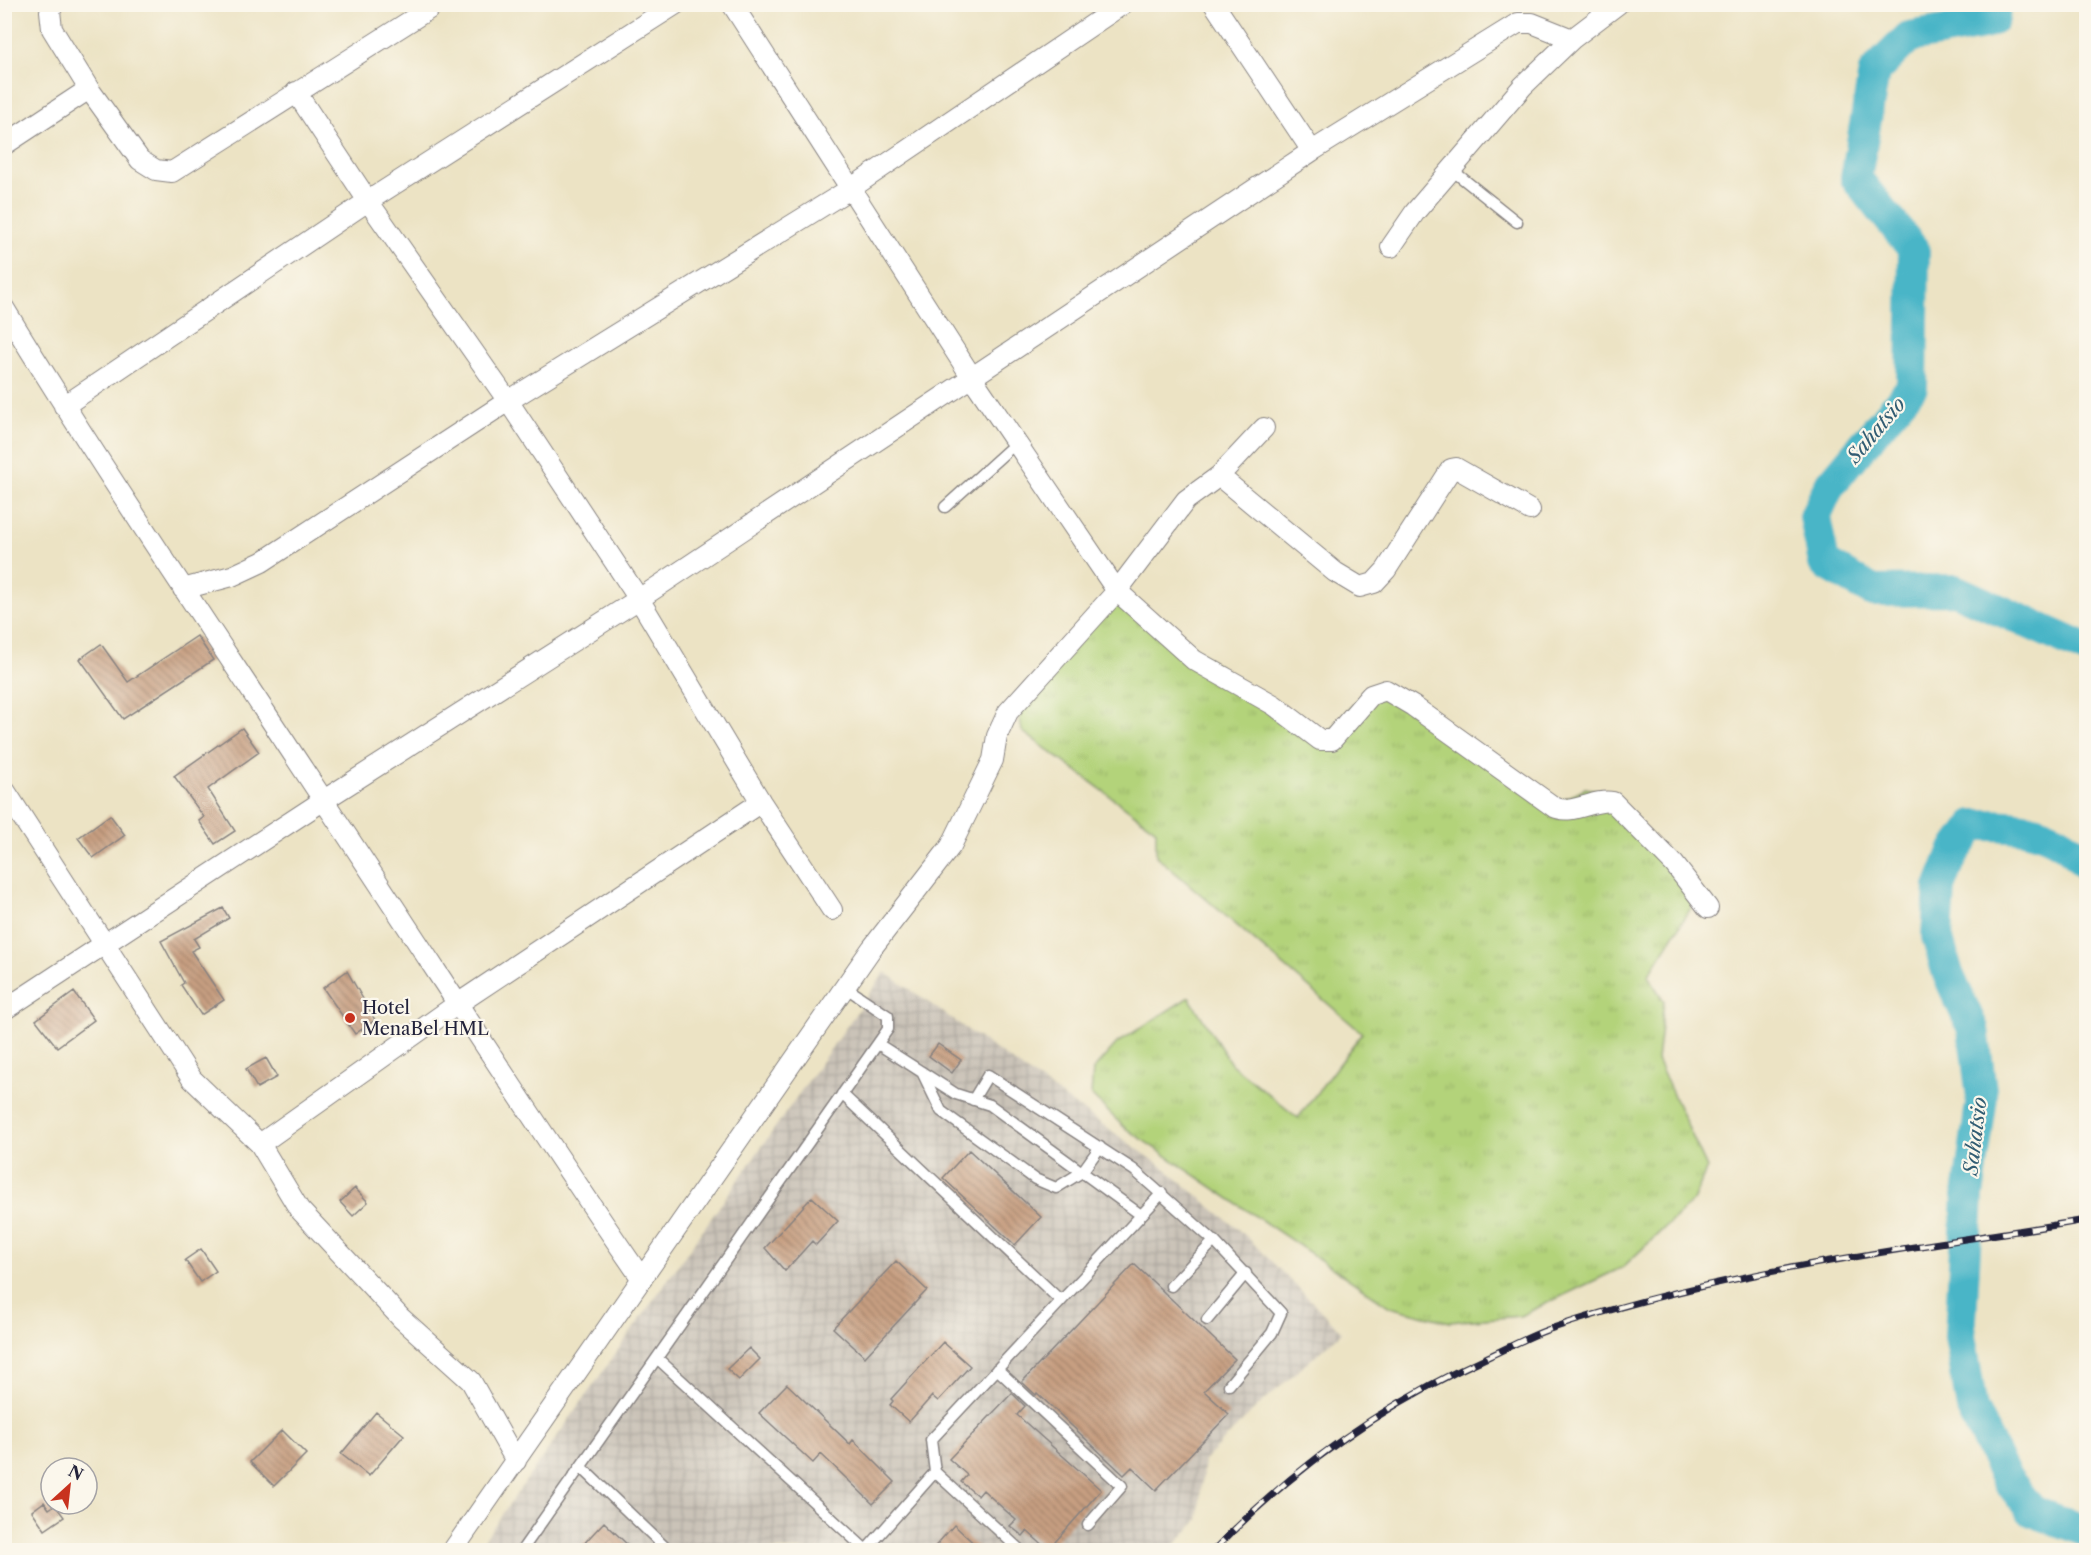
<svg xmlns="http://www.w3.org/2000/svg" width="2091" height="1555" font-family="'Libre Caslon Text',serif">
<defs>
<pattern id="industrial-grid" width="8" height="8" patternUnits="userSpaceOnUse" patternTransform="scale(1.5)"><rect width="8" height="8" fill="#cac3b8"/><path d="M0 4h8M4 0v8" fill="none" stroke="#ada79f"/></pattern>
<pattern id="grass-tufts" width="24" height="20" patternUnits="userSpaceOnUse" patternTransform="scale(1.5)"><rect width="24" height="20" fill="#b3d37a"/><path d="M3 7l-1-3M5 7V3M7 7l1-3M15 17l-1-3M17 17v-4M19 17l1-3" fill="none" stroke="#9ab56a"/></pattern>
<pattern id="building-back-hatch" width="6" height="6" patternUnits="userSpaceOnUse" patternTransform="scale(1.5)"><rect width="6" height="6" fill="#c79f81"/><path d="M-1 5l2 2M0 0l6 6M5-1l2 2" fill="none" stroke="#a1816b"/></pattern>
</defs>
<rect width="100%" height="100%" fill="#fbf7ec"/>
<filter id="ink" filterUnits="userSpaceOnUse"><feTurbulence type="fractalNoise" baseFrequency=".0167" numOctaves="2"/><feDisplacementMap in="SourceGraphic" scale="12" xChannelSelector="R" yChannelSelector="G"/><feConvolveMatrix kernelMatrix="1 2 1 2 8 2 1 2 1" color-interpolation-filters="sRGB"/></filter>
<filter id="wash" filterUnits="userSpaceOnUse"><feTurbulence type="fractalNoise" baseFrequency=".008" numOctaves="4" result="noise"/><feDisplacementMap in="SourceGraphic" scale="24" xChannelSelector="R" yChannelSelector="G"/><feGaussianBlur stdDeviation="1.35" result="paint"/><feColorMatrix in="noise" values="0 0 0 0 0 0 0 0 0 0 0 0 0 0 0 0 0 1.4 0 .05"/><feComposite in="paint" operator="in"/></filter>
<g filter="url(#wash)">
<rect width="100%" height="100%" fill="#ece3c4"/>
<!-- industrial -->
<path fill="url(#industrial-grid)" d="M 885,972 L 1163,1167 L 1246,1236 L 1342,1332 L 1257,1407 L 1204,1460 L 1198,1520 L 1170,1550 L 477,1550 Z"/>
<!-- grass -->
<path fill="url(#grass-tufts)" stroke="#6a7a5a" stroke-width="1.5" d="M 1120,592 L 1320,742 L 1370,686 L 1555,804 L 1585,788 L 1602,791 L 1695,896 L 1691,908 L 1648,976 L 1664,1001 L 1657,1060 L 1707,1168 L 1693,1201 L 1623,1267 L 1520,1316 L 1449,1322 L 1390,1307 L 1125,1128 L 1091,1095 L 1093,1070 L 1117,1043 L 1189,997 L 1231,1064 L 1298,1118 L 1362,1033 L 1156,856 L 1156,830 L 1022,731 L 1019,713 Z"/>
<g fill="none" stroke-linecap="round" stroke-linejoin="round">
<!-- river -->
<path stroke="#4ab5c7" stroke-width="32" d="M 1996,4 L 1994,18 L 1984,24 L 1909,37 L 1874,72 L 1856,178 L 1914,250 L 1912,387 L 1829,486 L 1815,517 L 1824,563 L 1873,591 L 1955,590 L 2086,649
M 2086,864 C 2055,828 2019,824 1974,825 L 1953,854 L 1940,887 L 1937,936 L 1948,974 L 1973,1029 L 1982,1097 L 1968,1195 L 1960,1336 L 1972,1409 L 2005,1476 L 2032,1511 L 2086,1531"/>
</g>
<g id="blocks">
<!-- building -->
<path fill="url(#building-back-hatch)" d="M 197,636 L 213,660 L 123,719 L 80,659 L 101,644 L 128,682 Z
M 242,728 L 259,752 L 208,789 L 235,831 L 215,844 L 199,821 L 204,817 L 174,776 Z
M 110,815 L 125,835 L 93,858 L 78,838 Z
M 223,908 L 229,918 L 194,939 L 199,947 L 191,951 L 224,1000 L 201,1015 L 181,985 L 184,983 L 161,941 Z
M 347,971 L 375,1020 L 355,1034 L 323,988 Z
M 74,992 L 94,1020 L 57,1047 L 36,1020 Z
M 938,1044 L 961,1060 L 952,1073 L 929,1056 Z
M 266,1058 L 277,1077 L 257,1088 L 246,1069 Z
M 969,1150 L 1041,1217 L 1015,1245 L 943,1178 Z
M 355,1188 L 368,1202 L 353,1216 L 340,1202 Z
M 812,1197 L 838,1221 L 816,1245 L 812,1241 L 785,1271 L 765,1248 Z
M 201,1249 L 216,1271 L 200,1282 L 185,1260 Z
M 896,1261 L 927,1290 L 865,1357 L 833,1328 Z
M 1134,1264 L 1235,1359 L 1204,1391 L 1229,1414 L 1156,1490 L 1132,1467 L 1124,1475 L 1037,1393 L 1036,1395 L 1022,1382 Z
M 943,1342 L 970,1366 L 938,1401 L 932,1396 L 909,1422 L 890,1405 L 893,1401 L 891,1399 Z
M 749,1348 L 760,1359 L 739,1380 L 727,1369 Z
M 787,1384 L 850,1444 L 853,1440 L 895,1482 L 873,1504 L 821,1454 L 813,1463 L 759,1413 Z
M 1012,1393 L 1025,1406 L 1017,1415 L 1101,1490 L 1048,1550 L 1027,1531 L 1023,1536 L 1010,1526 L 1016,1520 L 983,1490 L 978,1496 L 961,1482 L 967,1475 L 949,1459 Z
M 376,1412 L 404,1435 L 369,1476 L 341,1454 Z
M 282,1430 L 306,1454 L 274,1486 L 250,1462 Z
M 44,1502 L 49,1509 L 55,1505 L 64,1517 L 45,1530 L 32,1511 Z
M 604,1522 L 634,1551 L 577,1551 Z
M 954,1525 L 982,1551 L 931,1551 Z"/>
</g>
</g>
<g filter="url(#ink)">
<use href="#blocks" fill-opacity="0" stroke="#878280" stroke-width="1.5"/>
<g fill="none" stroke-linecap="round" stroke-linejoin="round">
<defs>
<path id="service" d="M 1452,170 L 1517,222
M 945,507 L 1017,442
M 878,1044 L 956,1094 L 990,1105 L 1141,1215
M 922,1072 L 941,1111 L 1035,1179 L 1056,1188 L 1082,1172 L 1100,1147
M 842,1094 L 1061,1301
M 973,1100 L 988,1075 L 1134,1170 L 1214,1241 L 1281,1313 L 1272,1333 L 1229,1385
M 1171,1286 L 1214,1241
M 1207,1320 L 1246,1273
M 657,1358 L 866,1550
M 997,1369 L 1122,1486 L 1088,1525
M 581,1467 L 668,1550
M 935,1472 L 1020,1550
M 522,1550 L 888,1029 L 888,1016 L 845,987
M 866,1550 L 935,1472 L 931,1440 L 1162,1193"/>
<path id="minor" d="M 54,4 L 50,11 L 52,29 L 89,89 L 140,160 L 156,170 L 172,172 L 429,9 L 433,4
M 732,4 L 973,379 L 1117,591 L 1194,660 L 1274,705 L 1320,740 L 1332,740 L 1371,695 L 1386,690 L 1413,706 L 1554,807 C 1574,816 1593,798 1613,802 L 1674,864 L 1708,908
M 1214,4 L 1312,151
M 296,92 L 368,201 L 508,401 L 639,599 L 761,802 L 832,910
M 4,145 L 89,89
M 1391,247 L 1415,212 L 1523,86 L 1572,39
M 4,308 C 105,474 215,635 322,798 C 429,958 532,1121 642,1279
M 64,406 L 368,201 L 676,4
M 1219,476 L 1264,428
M 183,589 L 232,576 L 262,562 L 508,401 L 850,189 L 1123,4
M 4,789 L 192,1079 L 260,1144 L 299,1209 L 401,1318 L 471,1381 L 516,1461
M 4,1010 L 324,800 L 639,599 L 1312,151 L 1518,23 L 1532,23 L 1572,39 L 1618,4
M 260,1144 L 456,1005 L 761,802
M 453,1550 L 872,948 L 951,846 L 993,760 L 997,736 L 1008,712 L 1117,591 L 1186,500 L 1219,476 L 1335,572 L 1360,587 L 1374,583 L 1386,570 L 1451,469 L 1456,468 L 1530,510"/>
</defs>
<!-- service casing -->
<use href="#service" stroke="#878280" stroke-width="13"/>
<!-- minor casing -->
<use href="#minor" stroke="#878280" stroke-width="22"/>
<!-- service -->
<use href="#service" stroke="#fff" stroke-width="10"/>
<!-- minor -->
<use href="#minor" stroke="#fff" stroke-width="20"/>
<defs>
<path id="rail" d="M 1214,1550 C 1294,1467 1384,1403 1490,1356 C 1509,1347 1528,1337 1547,1330 C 1721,1270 1905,1250 2086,1220"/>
</defs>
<!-- rail casing -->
<use href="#rail" stroke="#22223b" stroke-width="7"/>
<!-- rail -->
<use href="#rail" stroke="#fbf7ec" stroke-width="4.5" stroke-dasharray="14" stroke-linecap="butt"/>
</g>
</g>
<!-- markers -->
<circle fill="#c8321e" stroke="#fbf7ec" stroke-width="2" cx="350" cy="1018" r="6"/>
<g text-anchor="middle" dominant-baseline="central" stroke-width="4.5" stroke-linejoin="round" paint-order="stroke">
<!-- poi labels -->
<g font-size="18" fill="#22223b" stroke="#fbf7ec" text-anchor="start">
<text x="362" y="1008">Hotel<tspan x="362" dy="21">MenaBel HML</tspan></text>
</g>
<!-- water labels -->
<g font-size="20" font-style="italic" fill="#325d73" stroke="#fbf7ec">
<text transform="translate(1876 430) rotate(-50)">Sahatsio</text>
<text transform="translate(1975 1136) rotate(-83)">Sahatsio</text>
</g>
</g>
<!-- margin -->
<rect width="2091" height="1555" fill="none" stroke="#fbf7ec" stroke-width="24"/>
<!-- north arrow -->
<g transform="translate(69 1486) rotate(27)"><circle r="28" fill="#fbf7ec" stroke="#a4a2a5" stroke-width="1.5"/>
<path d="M0-4.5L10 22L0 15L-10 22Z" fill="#c8321e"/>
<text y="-9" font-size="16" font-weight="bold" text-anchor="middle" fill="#22223b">N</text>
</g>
</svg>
